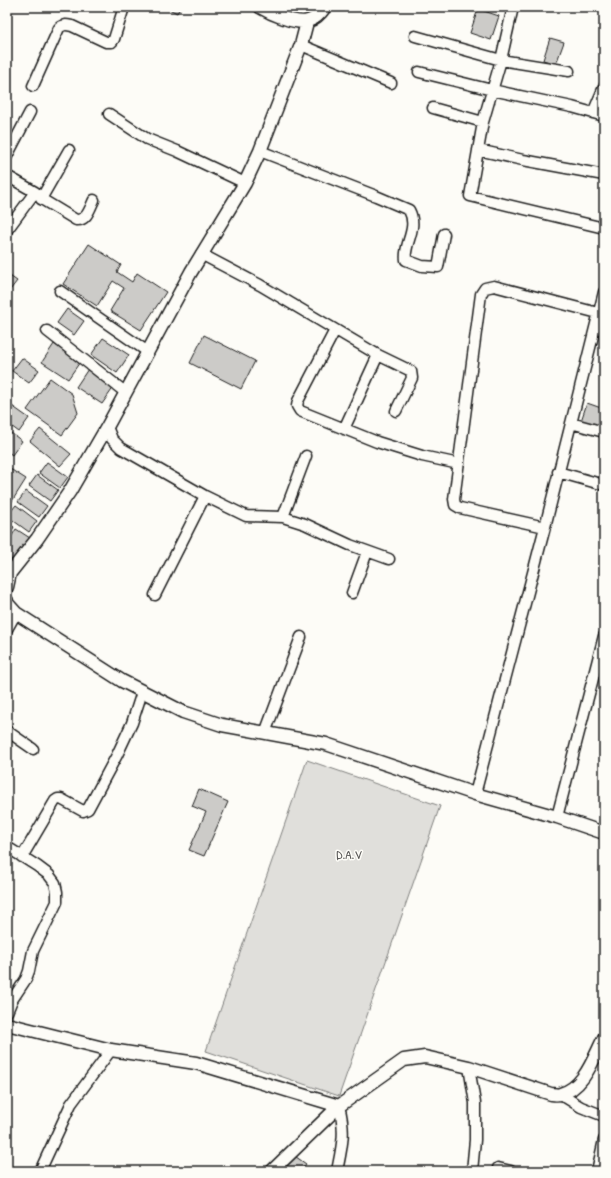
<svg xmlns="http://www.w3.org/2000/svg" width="611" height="1178" font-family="'Patrick Hand',sans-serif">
<rect width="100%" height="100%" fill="#fdfcf7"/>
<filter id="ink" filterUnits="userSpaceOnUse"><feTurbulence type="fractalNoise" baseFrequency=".025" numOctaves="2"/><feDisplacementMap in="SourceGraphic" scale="8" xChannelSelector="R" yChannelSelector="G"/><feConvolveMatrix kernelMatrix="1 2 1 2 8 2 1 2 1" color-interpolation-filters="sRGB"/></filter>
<g filter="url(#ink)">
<!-- green -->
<path fill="#e0dfdb" stroke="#7e7e7c" d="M 307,760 L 440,806 L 339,1096 L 206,1051 Z"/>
<!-- building -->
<path fill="#cccbc8" stroke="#1c1c1c" d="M 165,7 L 181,7 L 177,13 Z
M 478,9 L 499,16 L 491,40 L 470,33 Z
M 550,38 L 564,42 L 556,64 L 543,60 Z
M 89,244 L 121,265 L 117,272 L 132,282 L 137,273 L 166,292 L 141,330 L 110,311 L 124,288 L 113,281 L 97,306 L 63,284 Z
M 7,274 L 17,281 L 7,294 Z
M 67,309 L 84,321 L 74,335 L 57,323 Z
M 204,335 L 255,361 L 241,389 L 190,363 Z
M 103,338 L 129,355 L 117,373 L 91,355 Z
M 54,344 L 80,362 L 68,379 L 42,362 Z
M 22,358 L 39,370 L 29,383 L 12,371 Z
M 88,369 L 114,387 L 102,404 L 76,387 Z
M 50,378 L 72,394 L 78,413 L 62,435 L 27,410 Z
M 587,403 L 604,409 L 604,428 L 581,421 Z
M 12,406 L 29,418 L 19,432 L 7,423 L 7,413 Z
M 40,429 L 71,454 L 60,466 L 30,441 Z
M 7,430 L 22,441 L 12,455 L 7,451 Z
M 47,462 L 68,477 L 60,488 L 39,473 Z
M 7,467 L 26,479 L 7,509 Z
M 37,475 L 58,490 L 50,501 L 29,486 Z
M 26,491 L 47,506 L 39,517 L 18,502 Z
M 16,505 L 37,521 L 29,532 L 7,516 Z
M 7,523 L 14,527 L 7,539 Z
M 16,529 L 30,538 L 15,562 L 7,558 L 7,544 Z
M 199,789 L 228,802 L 204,856 L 189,850 L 206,812 L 192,806 Z
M 292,1154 L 306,1164 L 301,1171 L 284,1171 L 281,1169 Z"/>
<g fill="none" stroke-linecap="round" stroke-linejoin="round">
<defs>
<path id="minor" d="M 513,7 L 501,60 L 483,122 L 470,196 L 604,228
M 415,36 L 501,60 L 569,71
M 301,45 L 391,83
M 419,72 L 492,90 L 572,107 L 604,116
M 33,86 L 59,28 C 63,24 67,25 72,26 L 106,42 L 112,42 L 114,39 L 124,7
M 433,108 L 483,122
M 593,113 L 604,87
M 109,114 L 147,139 L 177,151 L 245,183
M 478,150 L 523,160 L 604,175
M 260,151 L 376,196 L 409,210 C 419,229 403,244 406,260 L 422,266 L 438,267 L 444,234
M 7,156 L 30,112
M 7,176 L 35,192 L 43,200 L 76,220 C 87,221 90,208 94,200
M 41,199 L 69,150
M 7,230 L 35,192
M 201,254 L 260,285 L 378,355 L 411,371 L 412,378 L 396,411
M 60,291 L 148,352
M 335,330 L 298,401 L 297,406 L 300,411 L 377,442 L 422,456 L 459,464
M 47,331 L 125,392
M 571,423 L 604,432
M 107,427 L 112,439 L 121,448 L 205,496 L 246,516 L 283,517 L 305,524 L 350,545 L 389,559
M 344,429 L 378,355
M 558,472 L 604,485
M 283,517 L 306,456
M 545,527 L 460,508 L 455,505 L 454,499 L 481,294 L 485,288 L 494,286 L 598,313
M 352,593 L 367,552
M 155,595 L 205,496
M 7,629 L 16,613
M 7,731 L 33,749
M 265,733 L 301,637
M 475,794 L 545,527 L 604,292
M 557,817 L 604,636
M 7,847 L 37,866 L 49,875 L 55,883 L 57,892 L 57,902 L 33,951 L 29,971 L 26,979 L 12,1000 L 7,1012
M 22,857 L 55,801 L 58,799 L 61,799 L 83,811 L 88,809 L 117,755 L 132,723 L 142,692
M 469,1067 L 475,1103 L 475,1140 L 472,1171
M 560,1094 L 581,1107 L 604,1116
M 498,1168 L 511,1171
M 40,1171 L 71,1104 L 111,1050
M 337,1171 C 342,1146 346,1132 339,1106
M 597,1171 L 604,1140"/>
<path id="tertiary" d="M 260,7 C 270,13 296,25 308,21 C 315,19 321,13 325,7
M 7,587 L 10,573 L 37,539 L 70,491 L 107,427 L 191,272 L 245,183 L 260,151 L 301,45 L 307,22
M 7,601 L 7,603 L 16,613 L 122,681 L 183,712 L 222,725 L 326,744 L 475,794 L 557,817 L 604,833
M 7,1024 L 111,1050 L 196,1063 L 339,1106
M 272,1171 L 339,1106 L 404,1060 L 425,1057 L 469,1067 L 551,1094 C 554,1094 558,1095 560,1094 C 584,1089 594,1057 604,1038"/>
</defs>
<!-- minor casing -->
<use href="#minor" stroke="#1c1c1c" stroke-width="13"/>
<!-- tertiary casing -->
<use href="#tertiary" stroke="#1c1c1c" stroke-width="15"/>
<!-- minor -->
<use href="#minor" stroke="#fdfcf7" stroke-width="10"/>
<!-- tertiary -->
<use href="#tertiary" stroke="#fdfcf7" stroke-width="12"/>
</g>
</g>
<g text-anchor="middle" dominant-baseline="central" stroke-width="3" stroke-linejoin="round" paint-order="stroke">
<!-- park labels -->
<g font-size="13" fill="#575655" stroke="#fdfcf7">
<text x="349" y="854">D.A.V</text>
</g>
</g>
<!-- margin -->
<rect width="611" height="1178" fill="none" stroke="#fdfcf7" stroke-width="24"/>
<rect x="12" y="12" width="587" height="1154" fill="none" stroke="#1c1c1c" stroke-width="1.5" filter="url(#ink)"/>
</svg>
